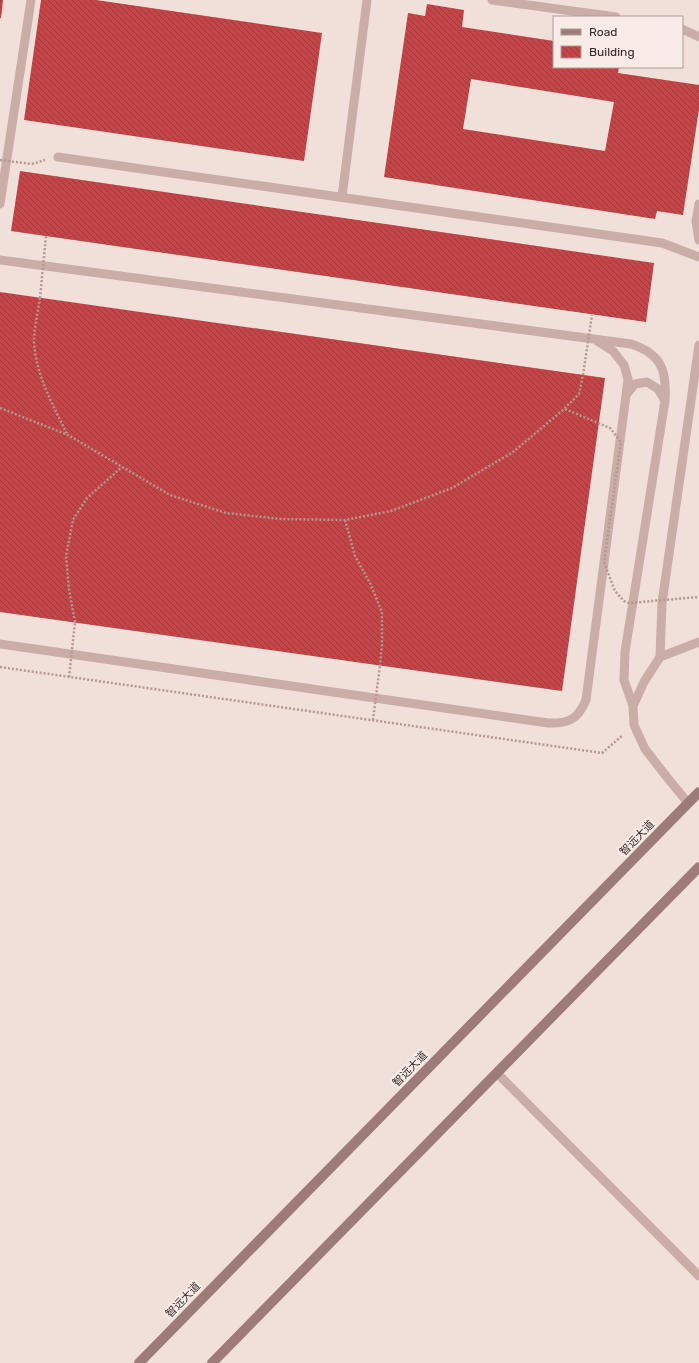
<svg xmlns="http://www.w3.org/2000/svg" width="699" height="1363" font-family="Rubik,'Noto Sans SC',sans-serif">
<defs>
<pattern id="building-back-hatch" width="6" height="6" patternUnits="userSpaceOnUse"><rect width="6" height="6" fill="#c44548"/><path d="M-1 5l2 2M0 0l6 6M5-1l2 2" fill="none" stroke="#a03a3c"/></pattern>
</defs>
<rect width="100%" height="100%" fill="#f1e0da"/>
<!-- building -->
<path fill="url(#building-back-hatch)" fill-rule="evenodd" d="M 0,0 L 3,0 L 1,18 L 0,18 Z
M 41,0 L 96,0 L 322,33 L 304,161 L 24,120 Z
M 427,4 L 464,10 L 462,27 L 554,41 L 554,67 L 619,67 L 618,73 L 699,85 L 699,109 L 683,215 L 657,211 L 655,219 L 384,177 L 408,13 L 425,16 ZM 471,79 L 614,102 L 605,151 L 463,129 Z
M 20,171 L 654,263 L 646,322 L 11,231 Z
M 0,292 L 605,378 L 562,691 L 0,612 Z"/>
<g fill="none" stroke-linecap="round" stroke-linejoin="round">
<!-- path -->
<path stroke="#b59690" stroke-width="2.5" stroke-dasharray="2 2" stroke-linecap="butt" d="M 32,164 L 45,160
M 40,298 C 38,311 35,325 34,338 C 34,372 53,405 67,434
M 0,408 L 68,435 L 170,495 L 226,513 L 281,519 L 345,520 L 391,511 L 452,488 L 513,452 L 563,410 L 579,394 L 583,375
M 345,520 L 355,556 L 370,583 L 382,612 L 382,645 L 380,665
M 75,622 L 69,589 L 66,556 L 73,520 L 87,498 L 122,467
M 0,667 L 602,753 L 623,735"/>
<!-- lane -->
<path stroke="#c9ada6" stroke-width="9" d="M 492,0 L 616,17
M 682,29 L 699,37
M 58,157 L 662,243 L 699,257
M 342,197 L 367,0
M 0,204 L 31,0
M 699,204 L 696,221 L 699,240
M 0,260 L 631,344 C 662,354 667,371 665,401 L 625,652 L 624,680 L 633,706 L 634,725 L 645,749 L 666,776 L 688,803
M 597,341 L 613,351 L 624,365 L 628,379 L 626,395
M 0,644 L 548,723 C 569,724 578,719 586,700 L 626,395 L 635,384 L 647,382 L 658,389 L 665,401
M 660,657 L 662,603 L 699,345
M 633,706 L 644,682 L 660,657 L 699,642
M 497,1073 L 699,1276"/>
<!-- secondary -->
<path stroke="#9c7b78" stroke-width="10" d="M 139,1363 L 699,792
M 212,1363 L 699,867"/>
<!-- path-bridge -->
<path stroke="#b59690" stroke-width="2.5" stroke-dasharray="2 2" stroke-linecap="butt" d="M 0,160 L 32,164
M 40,298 L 46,236
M 583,375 L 592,315
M 565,409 L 610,428 L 621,442 L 604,562 L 615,591 L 624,601 L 629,603 L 699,597
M 69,677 L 75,622
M 373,720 L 380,665"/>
</g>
<g text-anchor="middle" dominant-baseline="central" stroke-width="4" stroke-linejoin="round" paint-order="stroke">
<!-- street labels -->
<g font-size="11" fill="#352827" stroke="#f9ebe6">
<text transform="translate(637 838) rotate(-46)">智远大道</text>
<text transform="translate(410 1069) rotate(-46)">智远大道</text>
<text transform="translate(183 1300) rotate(-46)">智远大道</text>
</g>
</g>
<!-- legend -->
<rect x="553" y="16" width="130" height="52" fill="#f9ebe6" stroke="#ab9d9a"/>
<rect x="561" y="29" width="20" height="6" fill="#9c7b78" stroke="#ab9d9a"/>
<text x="589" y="36" font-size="12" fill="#352827">Road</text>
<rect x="561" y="46" width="20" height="12" fill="url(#building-back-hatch)" stroke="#ab9d9a"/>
<text x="589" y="56" font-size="12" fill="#352827">Building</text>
</svg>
